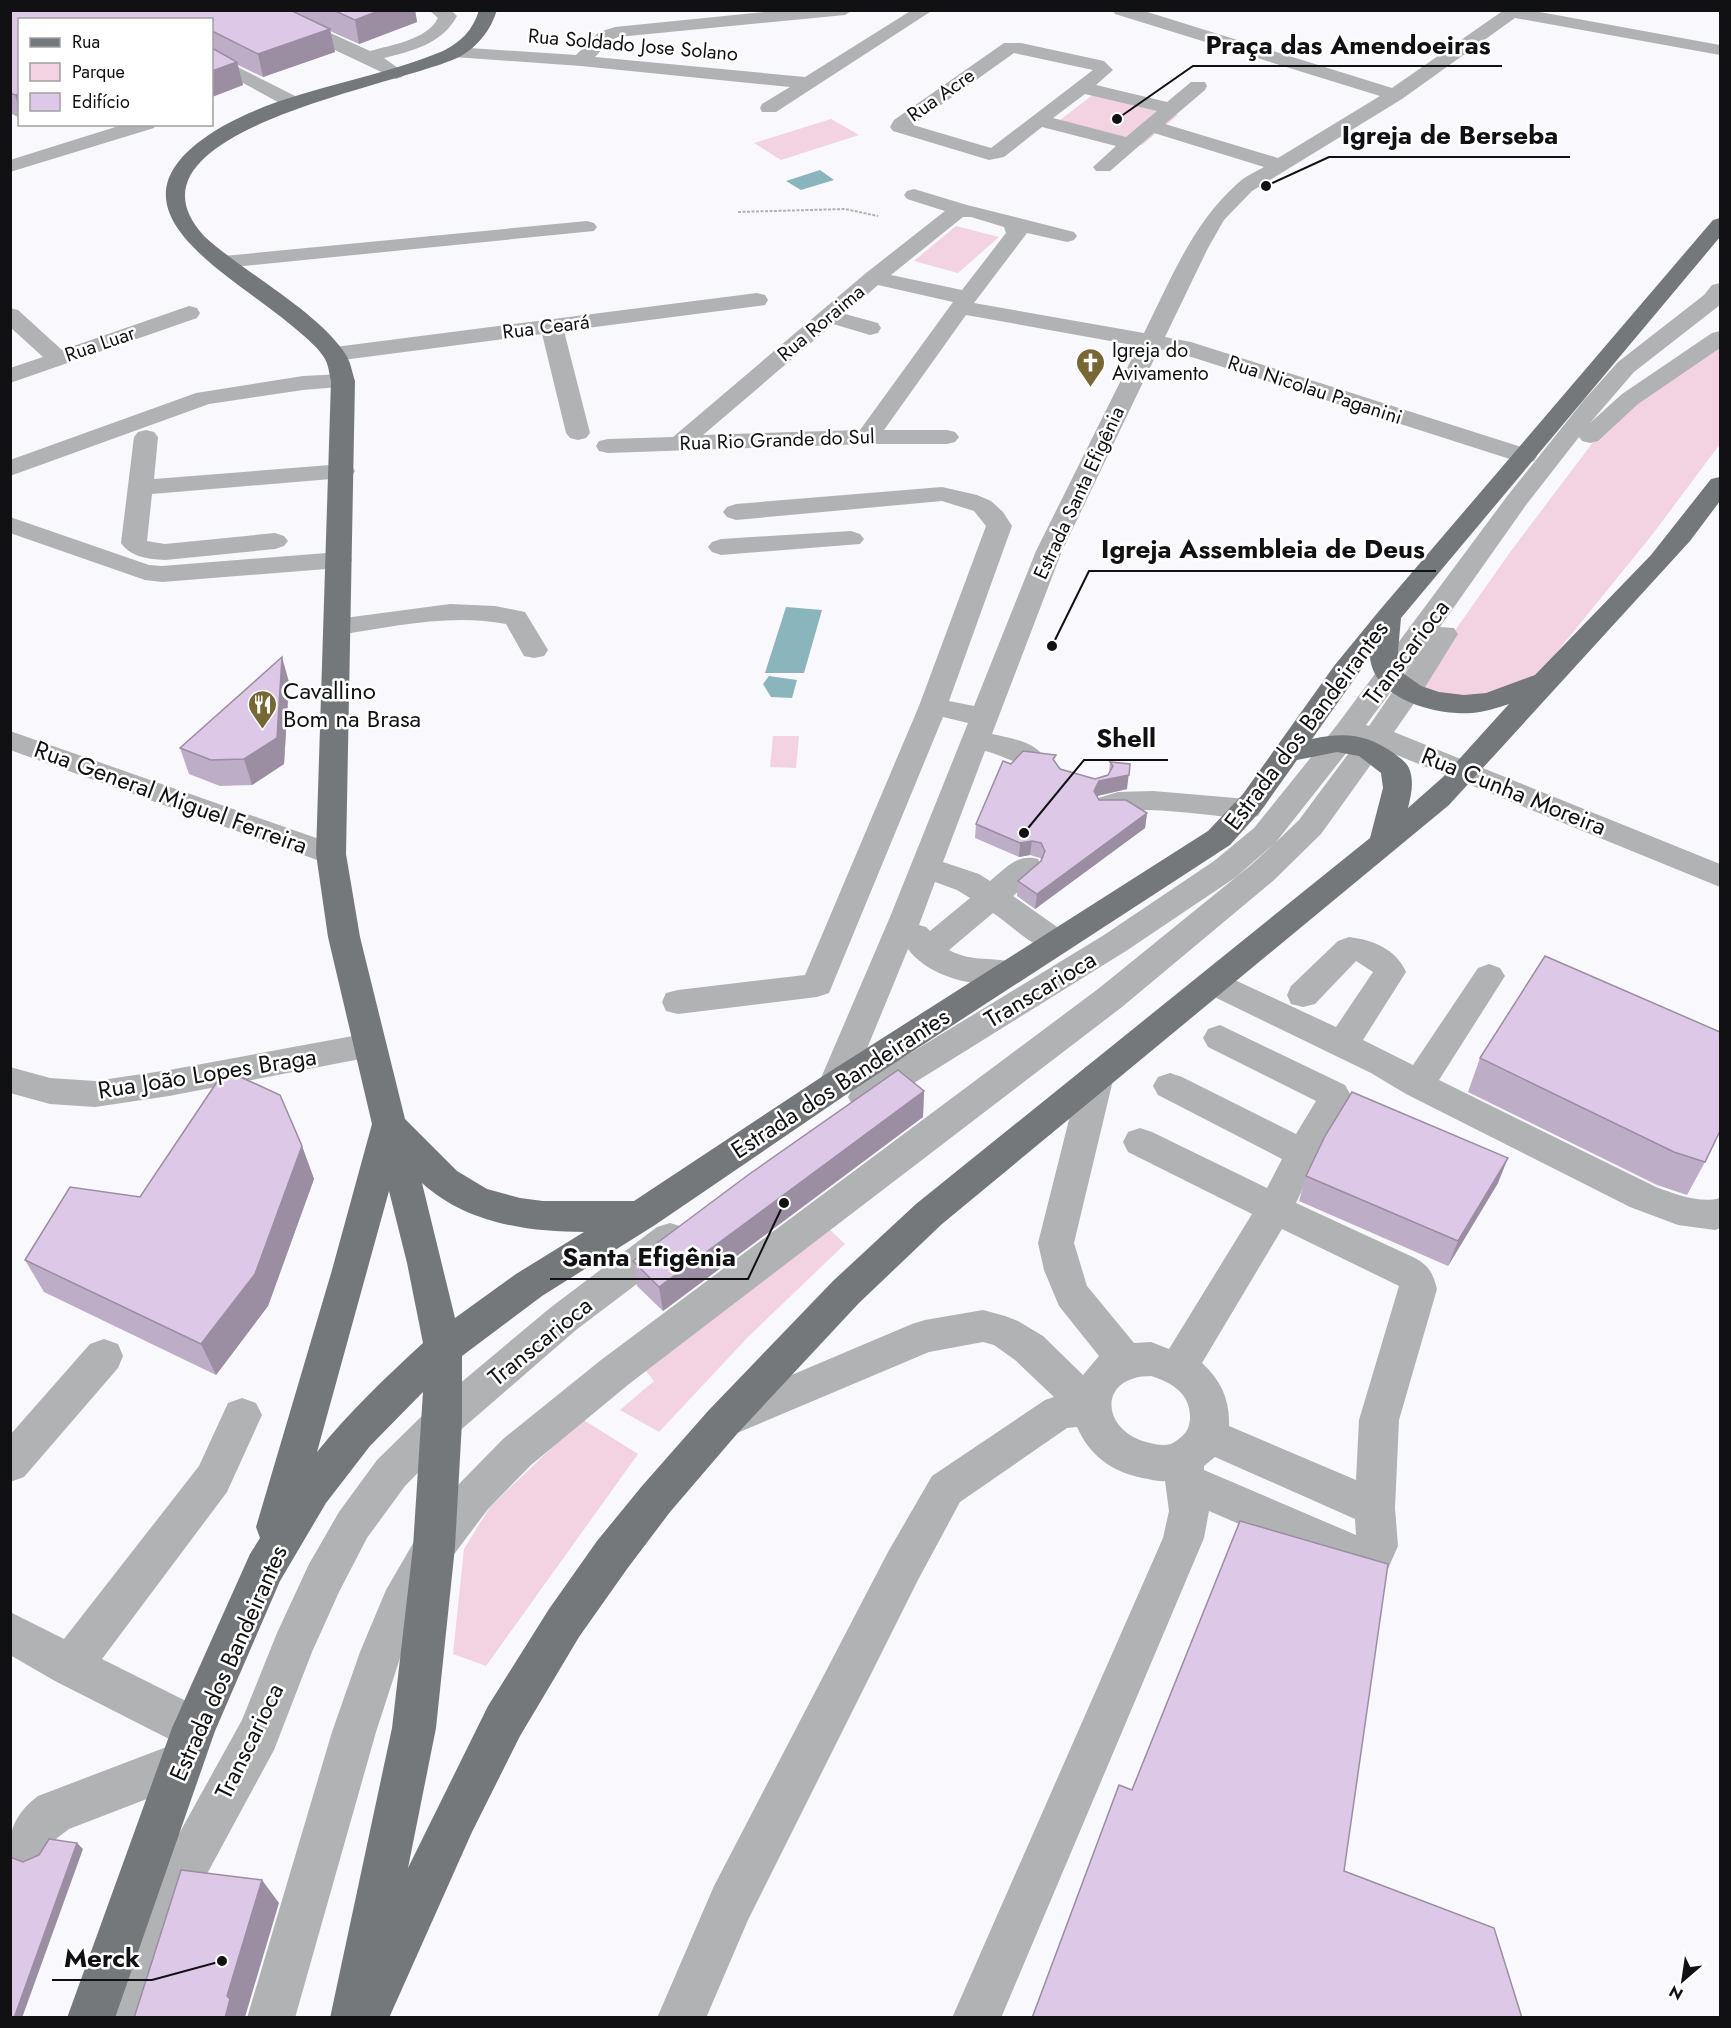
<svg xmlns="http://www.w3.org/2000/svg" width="1731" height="2028" font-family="Jost,sans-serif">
<rect width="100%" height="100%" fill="#f8f8fd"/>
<!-- green -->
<path fill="#f3d2e1" d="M 1094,94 L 1178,115 L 1142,145 L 1056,123 Z
M 831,119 L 859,135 L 781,160 L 754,143 Z
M 956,226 L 999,237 L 958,273 L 914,261 Z
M 1720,344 L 1720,444 L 1652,535 L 1544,668 L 1518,694 L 1461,703 L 1422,690 L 1456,629 L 1511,551 L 1600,433 L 1642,394 Z
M 773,736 L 799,736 L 796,768 L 770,767 Z
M 829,1229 L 845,1244 L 749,1336 L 659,1432 L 620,1410 L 654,1381 L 645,1370 Z
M 582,1419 L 638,1454 L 486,1666 L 453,1654 L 464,1549 L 490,1507 Z"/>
<!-- water -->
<path fill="#8bb5bc" d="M 820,170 L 834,180 L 801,190 L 786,181 Z
M 786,607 L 822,610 L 804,673 L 765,673 Z
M 769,676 L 797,680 L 792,698 L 771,697 L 763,684 Z"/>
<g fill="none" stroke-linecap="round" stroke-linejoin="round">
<!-- path -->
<path stroke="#b1b1b5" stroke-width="2" stroke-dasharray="3 1.5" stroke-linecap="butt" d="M 738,212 L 845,209 L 878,216"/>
<!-- minor -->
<path fill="#b1b2b4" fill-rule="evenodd" d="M 257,10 L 280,10 L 370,51 C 391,45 427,40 438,18 L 429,10 L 451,10 L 457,16 C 442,44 412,51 384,58 L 405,73 L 402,77 L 396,79 L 259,14 Z
M 785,10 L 853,10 L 845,15 L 618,37 L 611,40 L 595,57 L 805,77 L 912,10 L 933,10 L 776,112 L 762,112 L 760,108 L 762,104 L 790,87 L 581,66 L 454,57 L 448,56 L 445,52 L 448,48 L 454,47 L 576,55 L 599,32 L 615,27 Z
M 1113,10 L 1141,10 L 1392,88 L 1504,10 L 1529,10 L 1720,45 L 1720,55 L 1515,18 L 1402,99 L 1252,191 L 1224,220 L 1208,248 L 1165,337 L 1191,342 L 1534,451 L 1537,456 L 1534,461 L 1525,463 L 1516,461 L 1179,353 L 1159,349 L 1062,551 L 992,734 C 1009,738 1034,741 1044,757 L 1040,764 C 1021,769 1004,755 985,751 L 943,862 L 979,874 L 990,881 C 1005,869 1017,853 1038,859 L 1042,867 L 1038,875 L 1013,896 L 1067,934 L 1072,942 L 1067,950 C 1040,958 1015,927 993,913 L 949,950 C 972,963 997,956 1021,964 L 1026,972 L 1021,980 C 986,991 931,980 908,949 L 852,1085 L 847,1094 L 835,1098 L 823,1094 L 818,1085 L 890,917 L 968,723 L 943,717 L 829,993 L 817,997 L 678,1014 L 666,1011 L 662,1002 L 666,993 L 678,990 L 805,975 L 919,706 L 986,526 L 974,511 L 942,501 L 736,520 L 727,517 L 723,512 L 727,507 L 736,504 L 942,487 L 977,495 L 991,501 L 1003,512 L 1012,526 L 949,701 L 974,706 L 1036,551 L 1138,346 L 966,315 L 884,430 L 947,430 L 955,432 L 959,437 L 955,442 L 947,444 L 867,444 L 608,453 L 599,451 L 596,446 L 599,441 L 608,439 L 673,437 L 866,273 L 945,211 L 907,199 L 904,195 L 907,191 L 914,189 L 967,205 L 1074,232 L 1077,236 L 1074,240 L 1067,242 L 1027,233 L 974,303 L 1144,333 C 1170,281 1192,224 1237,184 C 1244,177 1255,172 1264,167 L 1154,133 L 1110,171 L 1096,171 L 1093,167 L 1116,146 L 1042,127 L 1004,157 L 989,160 L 893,131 L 890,127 L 894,120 L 1004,43 L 1021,43 L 1104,61 L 1113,70 L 1096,85 L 1167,102 L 1191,82 L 1205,82 L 1207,86 L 1205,90 L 1165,124 L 1278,158 L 1380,96 L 1115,14 ZM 1014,53 L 1093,70 L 991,148 L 913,125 ZM 1085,94 L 1157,111 L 1126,137 L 1053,118 ZM 963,217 L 971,217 L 1004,227 L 1006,233 L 962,290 L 891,275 ZM 878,285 L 953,302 L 860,430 L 703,435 L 833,324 L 870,335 L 878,333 L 881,328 L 878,323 L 845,314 ZM 935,882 L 957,890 L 970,898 L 930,931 L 926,927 L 919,925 Z
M 212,54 L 301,99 L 303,103 L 301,107 L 287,107 L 212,66 Z
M 125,124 L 156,124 L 154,128 L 10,172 L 10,160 Z
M 587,221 L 594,223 L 597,227 L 594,231 L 224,268 L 216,267 L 213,262 L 216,257 L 224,256 Z
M 1720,283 L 1720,305 L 1634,372 L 1590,423 L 1622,394 L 1712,333 L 1720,331 L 1720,348 L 1638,404 L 1598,441 L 1590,443 L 1582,441 L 1579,437 L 1526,505 L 1440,627 L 1454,628 L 1458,634 L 1422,692 L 1394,732 L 1720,864 L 1720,887 L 1382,749 L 1321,834 L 1273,881 L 1122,1007 L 629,1384 L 531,1465 L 488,1509 L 449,1561 L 417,1616 L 402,1652 L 376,1732 L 295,2018 L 247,2018 L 332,1732 L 360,1652 L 386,1590 L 419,1533 L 460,1483 L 503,1439 L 601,1360 L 1098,989 L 1251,865 L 1275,843 L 1236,877 L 1126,951 L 877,1106 L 865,1110 L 853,1106 L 848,1097 L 853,1088 L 1104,935 L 1214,861 L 1254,828 L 1337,725 L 1508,495 L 1584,400 L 1618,362 L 1704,295 L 1712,285 ZM 1415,659 L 1369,726 L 1366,725 ZM 1355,742 L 1357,742 L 1299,820 L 1276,842 Z
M 757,293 L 765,295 L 768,300 L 765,305 L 564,331 L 590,433 L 586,438 L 578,440 L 570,438 L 566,433 L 542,334 L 335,361 L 327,359 L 324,354 L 327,349 L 335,347 Z
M 189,306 L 197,308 L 200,313 L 197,318 L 10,383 L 10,368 L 43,357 L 10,327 L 10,308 L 18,310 L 62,350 Z
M 343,374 L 351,376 L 355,381 L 351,386 L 303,390 L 209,404 L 10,476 L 10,460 L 196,393 L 303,376 Z
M 146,430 L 154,432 L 158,437 L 154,479 L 343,464 L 352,466 L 355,471 L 352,476 L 343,478 L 152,494 L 147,541 L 165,544 L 275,533 L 284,536 L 288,541 L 284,546 L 275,549 L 165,560 C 148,559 131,557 121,543 L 134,437 L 138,432 Z
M 10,517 L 149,565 L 162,566 L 339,552 L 348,554 L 352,560 L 348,566 L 339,568 L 162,582 L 145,580 L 10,533 Z
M 851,531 L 860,534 L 864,539 L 860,544 L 721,555 L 712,552 L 708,547 L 712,542 L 721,539 Z
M 450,604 L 495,606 L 525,612 L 548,650 L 544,656 L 534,658 L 524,656 L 506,624 C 450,613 392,627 337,635 L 327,633 L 324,627 L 327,621 L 337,619 Z
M 10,731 L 342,847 L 346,854 L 342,861 L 331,864 L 320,861 L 10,750 Z
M 1153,791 L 1247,799 L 1258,802 L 1262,809 L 1258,816 L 1247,819 C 1214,816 1182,811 1149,810 C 1132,810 1114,816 1098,812 L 1094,805 L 1098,798 L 1118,792 Z
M 1349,937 C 1373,940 1396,949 1406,972 L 1363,1040 L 1413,1065 L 1478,968 L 1489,964 L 1500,968 L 1505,976 L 1439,1080 L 1656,1187 C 1675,1194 1700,1204 1720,1198 L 1720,1228 L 1715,1230 L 1678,1225 L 1630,1207 L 1406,1094 L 1371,1073 L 1202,991 L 1197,983 L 1202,975 L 1213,971 L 1224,975 L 1336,1027 L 1373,972 L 1356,961 L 1315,1004 L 1303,1007 L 1291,1004 L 1287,995 L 1291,986 L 1338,941 Z
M 1220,1025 L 1345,1085 L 1353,1099 L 1316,1160 L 1296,1203 L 1415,1258 C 1429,1266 1433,1273 1437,1289 L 1399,1420 L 1395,1508 L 1398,1546 L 1387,1571 L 1362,1577 L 1209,1511 L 1204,1538 L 1001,2018 L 952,2018 L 1163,1538 L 1169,1511 L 1165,1481 C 1158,1482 1150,1479 1142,1478 C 1111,1471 1090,1456 1077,1427 L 1067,1428 L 960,1502 L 918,1580 L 748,1920 L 706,2018 L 657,2018 L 714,1886 L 888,1552 L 932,1476 L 1045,1400 L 1054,1397 L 1015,1360 L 994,1345 L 983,1342 L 929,1352 L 723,1439 L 709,1434 L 703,1422 L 709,1410 L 912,1324 L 925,1320 L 983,1310 L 1005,1316 L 1018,1321 L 1043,1336 L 1083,1375 L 1099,1356 L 1059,1306 L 1044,1270 L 1038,1243 L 1080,1076 L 1085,1067 L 1097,1063 L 1109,1067 L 1114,1076 L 1074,1243 L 1087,1286 L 1134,1343 L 1151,1342 L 1169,1349 L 1252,1214 L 1128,1152 L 1123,1142 L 1128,1132 L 1140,1128 L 1152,1132 L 1267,1188 L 1282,1159 L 1158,1095 L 1153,1086 L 1158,1077 L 1170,1073 L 1182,1077 L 1296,1134 L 1316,1101 L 1208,1047 L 1203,1038 L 1208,1029 ZM 1282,1229 L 1399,1286 L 1359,1420 L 1356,1480 L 1229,1426 C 1230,1400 1221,1380 1202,1363 ZM 1151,1376 C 1173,1383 1191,1394 1190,1419 C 1189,1430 1185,1435 1176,1441 C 1168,1447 1159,1445 1150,1443 C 1101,1433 1096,1376 1151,1376 ZM 1215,1457 L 1355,1519 L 1356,1535 L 1204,1470 L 1204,1466 Z
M 369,1033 L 381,1037 L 386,1046 L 381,1055 L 169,1096 L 95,1107 L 50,1104 L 10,1093 L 10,1067 L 50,1078 L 95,1081 L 169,1070 Z
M 670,1223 L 683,1227 L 688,1238 L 683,1249 L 576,1330 L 456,1434 L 405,1486 L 367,1538 L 339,1592 L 312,1652 L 274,1750 L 195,1896 L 153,2018 L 105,2018 L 159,1870 L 242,1720 L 277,1633 L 309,1564 L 339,1512 L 377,1460 L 428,1410 L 550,1308 L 657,1227 Z
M 104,1339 L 118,1344 L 123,1356 L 118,1368 L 24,1477 L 10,1482 L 10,1435 L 90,1344 Z
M 242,1398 L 256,1403 L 262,1415 L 227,1492 L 102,1659 L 210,1713 L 216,1728 L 210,1743 L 196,1749 L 202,1764 L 196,1780 L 69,1829 L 57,1838 L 44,1859 L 28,1866 L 12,1859 C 5,1833 17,1812 38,1796 L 177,1743 L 55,1681 L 10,1655 L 10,1612 L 64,1639 L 199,1466 L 228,1403 Z"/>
<!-- major -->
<path fill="#75787b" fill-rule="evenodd" d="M 479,10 L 497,10 C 491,30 478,46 461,56 C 410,84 107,130 204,236 C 243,272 319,312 346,355 C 351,363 352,372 355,381 L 346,854 L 360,937 L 405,1119 L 457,1171 L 487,1189 L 520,1198 L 543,1201 L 634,1201 L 823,1076 L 1208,831 L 1243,794 L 1334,666 L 1379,611 L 1713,220 L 1720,218 L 1720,237 L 1401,618 L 1398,651 L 1400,671 L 1421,686 L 1439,692 L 1464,695 L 1486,693 L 1535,675 L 1651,555 L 1711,479 L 1720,477 L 1720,501 L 1690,541 L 1449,805 L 942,1224 L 859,1303 L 736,1435 L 670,1512 L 627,1569 L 579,1637 L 520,1736 L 472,1832 L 389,2018 L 330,2018 L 392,1728 L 413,1547 L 423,1392 L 370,1446 L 326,1503 L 280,1581 L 215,1731 L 115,2018 L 67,2018 L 172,1728 L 250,1554 L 260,1538 L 256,1527 L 332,1270 L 372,1124 L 328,937 L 316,854 L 331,381 C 329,374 329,366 325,359 C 319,348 306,338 297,330 C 232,273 85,206 223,126 C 291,88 372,81 443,51 C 461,42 473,30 479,10 ZM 1370,657 C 1373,699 1437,716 1472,713 C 1484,712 1497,708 1509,704 L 1443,777 L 1408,808 C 1411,795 1414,784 1410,771 C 1408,763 1401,759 1395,754 C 1367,734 1345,732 1312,739 ZM 1337,752 L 1359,756 L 1381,773 L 1383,788 L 1370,838 L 916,1204 L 833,1281 L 708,1411 L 642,1486 L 597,1541 L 549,1609 L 488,1706 L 408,1868 L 436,1728 L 455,1547 L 462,1422 L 462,1356 L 542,1296 L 655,1225 L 847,1094 L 1230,845 L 1263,808 L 1297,760 ZM 422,1183 C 466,1223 527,1232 584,1232 L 516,1274 L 455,1318 ZM 389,1191 L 407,1263 L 423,1343 C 385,1378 349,1412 317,1452 Z"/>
</g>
<!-- wall -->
<path fill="#beadc7" d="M 10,10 L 415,10 L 417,22 L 359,44 L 330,31 L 335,52 L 263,77 L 238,65 L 243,85 L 212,97 L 212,20 L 20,20 L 20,118 L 10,113 Z
M 289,682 L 284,764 L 252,785 L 220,786 L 189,774 L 180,748 Z
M 1055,762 L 1060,769 L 1095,779 L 1108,775 L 1109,773 L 1110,762 L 1127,789 L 1097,796 L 1099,800 L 1147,813 L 1145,828 L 1035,909 L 1017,896 L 1018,881 L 1042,861 L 1040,858 L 1030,855 L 1019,857 L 975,838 L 976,824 L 1011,764 Z
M 1480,1058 L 1705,1162 L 1687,1195 L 1657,1185 L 1468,1092 Z
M 924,1091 L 923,1117 L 663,1311 L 637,1286 L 633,1261 Z
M 302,1146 L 314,1179 L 268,1306 L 216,1375 L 44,1292 L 25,1260 L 140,1197 Z
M 1306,1176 L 1498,1183 L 1448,1266 L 1299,1201 Z"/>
<!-- shaded-wall -->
<path fill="#9b8da2" d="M 381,10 L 415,10 L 417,22 L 359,44 L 355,20 Z
M 330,29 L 335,52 L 263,77 L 258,54 Z
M 237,62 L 243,85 L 212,97 L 212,71 Z
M 20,94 L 20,111 L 15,95 Z
M 282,657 L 289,682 L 284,764 L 252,785 L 244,759 Z
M 1130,764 L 1127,789 L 1097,796 L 1092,806 L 1094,791 L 1099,781 Z
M 1147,813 L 1145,828 L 1035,909 L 1037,894 Z
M 1032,841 L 1030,855 L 1019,857 L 1020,843 Z
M 924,1091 L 923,1117 L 663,1311 L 659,1287 Z
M 302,1146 L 314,1179 L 268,1306 L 216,1375 L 201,1344 Z
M 1508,1158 L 1498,1183 L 1448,1266 L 1458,1241 Z
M 77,1843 L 83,1849 L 22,2018 L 14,2018 Z
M 262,1880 L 279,1903 L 245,2017 L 246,2018 L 225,2018 L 227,1996 Z"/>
<!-- building -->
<path fill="#ddc9e7" stroke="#9b8da2" stroke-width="1.5" d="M 10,10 L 290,10 L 330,29 L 258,54 L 212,31 L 212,20 L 20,20 L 20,94 L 15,95 L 10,93 Z
M 333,10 L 381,10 L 355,20 Z
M 212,48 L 237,62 L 212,71 Z
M 282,657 L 277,738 L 244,759 L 211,760 L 180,748 Z
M 1023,751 L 1056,755 L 1053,759 L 1060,769 L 1095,779 L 1108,775 L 1113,766 L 1110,762 L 1130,764 L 1129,775 L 1099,781 L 1094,791 L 1099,800 L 1126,800 L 1147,813 L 1037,894 L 1018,881 L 1041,861 L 1045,851 L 1041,843 L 1032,841 L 1020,843 L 976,824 L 1003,761 L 1011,764 Z
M 1545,956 L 1720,1032 L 1720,1131 L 1705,1162 L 1674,1152 L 1480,1058 Z
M 225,1070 L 280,1095 L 302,1146 L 255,1274 L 201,1344 L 25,1260 L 70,1187 L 140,1197 Z
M 898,1070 L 924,1091 L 659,1287 L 633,1261 L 748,1175 Z
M 1352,1092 L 1508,1158 L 1458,1241 L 1306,1176 L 1325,1136 Z
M 1240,1521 L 1388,1564 L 1344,1871 L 1494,1928 L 1522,2018 L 1032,2018 L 1119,1785 L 1132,1790 Z
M 49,1839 L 77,1843 L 14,2018 L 10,2018 L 10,1857 L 23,1862 L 39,1855 Z
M 181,1870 L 262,1880 L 227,1996 L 230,1999 L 225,2018 L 134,2018 Z"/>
<!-- icons -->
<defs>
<symbol id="church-pin" viewBox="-11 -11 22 30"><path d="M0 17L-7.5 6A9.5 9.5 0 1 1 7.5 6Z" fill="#766735" stroke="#fff"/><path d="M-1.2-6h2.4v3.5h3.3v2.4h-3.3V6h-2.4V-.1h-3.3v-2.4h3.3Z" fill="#fff"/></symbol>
<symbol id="restaurant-pin" viewBox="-11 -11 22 30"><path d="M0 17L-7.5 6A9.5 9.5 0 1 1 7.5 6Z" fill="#766735" stroke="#fff"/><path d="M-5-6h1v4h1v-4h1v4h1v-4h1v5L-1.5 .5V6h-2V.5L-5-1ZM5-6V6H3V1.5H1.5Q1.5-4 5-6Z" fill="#fff"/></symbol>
</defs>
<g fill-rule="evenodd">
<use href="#church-pin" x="1074" y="346" width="33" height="45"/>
<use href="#restaurant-pin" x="246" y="688" width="33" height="45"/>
</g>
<g text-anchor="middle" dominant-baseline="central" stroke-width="5" stroke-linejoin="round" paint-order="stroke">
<!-- far-street labels -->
<g font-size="20" fill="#111113" stroke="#fff">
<text transform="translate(633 45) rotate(5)">Rua Soldado Jose Solano</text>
<text transform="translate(941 95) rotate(-35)">Rua Acre</text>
<text transform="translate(821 323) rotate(-40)">Rua Roraima</text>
<text transform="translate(546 327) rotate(-7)">Rua Ceará</text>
<text transform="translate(100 344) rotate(-19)">Rua Luar</text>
<text transform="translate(1315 390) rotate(18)">Rua Nicolau Paganini</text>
<text transform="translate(777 440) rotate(-2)">Rua Rio Grande do Sul</text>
<text transform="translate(1079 493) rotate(-65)">Estrada Santa Efigênia</text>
</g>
<!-- far-poi labels -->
<g font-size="20" fill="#111113" stroke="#fff" text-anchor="start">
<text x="1112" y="350">Igreja do<tspan x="1112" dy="23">Avivamento</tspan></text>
</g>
<!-- street labels -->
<g font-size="24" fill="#111113" stroke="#fff">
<text transform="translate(1406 652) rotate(-53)">Transcarioca</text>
<text transform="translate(1306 725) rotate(-53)">Estrada dos Bandeirantes</text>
<text transform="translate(1514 791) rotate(22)">Rua Cunha Moreira</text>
<text transform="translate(171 797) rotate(20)">Rua General Miguel Ferreira</text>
<text transform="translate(1040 989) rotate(-31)">Transcarioca</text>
<text transform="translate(207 1073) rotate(-9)">Rua João Lopes Braga</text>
<text transform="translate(840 1083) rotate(-33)">Estrada dos Bandeirantes</text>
<text transform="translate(540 1341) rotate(-39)">Transcarioca</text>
<text transform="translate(228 1663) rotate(-66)">Estrada dos Bandeirantes</text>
<text transform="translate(249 1741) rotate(-64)">Transcarioca</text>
</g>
<!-- poi labels -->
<g font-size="24" fill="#111113" stroke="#fff" text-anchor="start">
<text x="283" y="690">Cavallino<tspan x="283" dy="28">Bom na Brasa</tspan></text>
</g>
</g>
<!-- callouts -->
<path fill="none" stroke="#111113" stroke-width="2" d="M1117 119L1193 66H1502M1266 186L1329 157H1570M1052 646L1089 571H1436M1024 833L1084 760H1168M784 1203L748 1279H550M222 1961L152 1980H52"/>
<g fill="#111113" stroke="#fff" stroke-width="2">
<circle cx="1117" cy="119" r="6"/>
<circle cx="1266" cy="186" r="6"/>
<circle cx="1052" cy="646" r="6"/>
<circle cx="1024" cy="833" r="6"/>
<circle cx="784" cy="1203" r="6"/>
<circle cx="222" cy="1961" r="6"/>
</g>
<g font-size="26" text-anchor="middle" font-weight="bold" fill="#111113" stroke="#fff" stroke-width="5" stroke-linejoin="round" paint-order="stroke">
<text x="1348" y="54">Praça das Amendoeiras</text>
<text x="1450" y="144">Igreja de Berseba</text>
<text x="1263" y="558">Igreja Assembleia de Deus</text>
<text x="1126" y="747">Shell</text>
<text x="649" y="1266">Santa Efigênia</text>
<text x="102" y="1967">Merck</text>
</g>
<!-- border -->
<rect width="1731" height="2028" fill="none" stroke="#111113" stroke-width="24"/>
<!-- legend -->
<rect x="18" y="18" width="195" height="108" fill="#ffffff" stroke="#a0a0a1" stroke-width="1.5"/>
<rect x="30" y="38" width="30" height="9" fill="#75787b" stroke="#a0a0a1" stroke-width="1.5"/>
<text x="72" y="48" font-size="18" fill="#111113">Rua</text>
<rect x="30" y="63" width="30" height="18" fill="#f3d2e1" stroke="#a0a0a1" stroke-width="1.5"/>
<text x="72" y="78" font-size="18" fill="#111113">Parque</text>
<rect x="30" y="93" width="30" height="18" fill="#ddc9e7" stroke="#a0a0a1" stroke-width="1.5"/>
<text x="72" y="108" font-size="18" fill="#111113">Edifício</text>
<!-- north arrow -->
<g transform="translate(1683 1980) rotate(209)" stroke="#ffffff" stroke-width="4.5" paint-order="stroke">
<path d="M0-4.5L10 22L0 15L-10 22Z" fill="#111113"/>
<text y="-9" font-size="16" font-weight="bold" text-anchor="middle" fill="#111113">N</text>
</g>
</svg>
